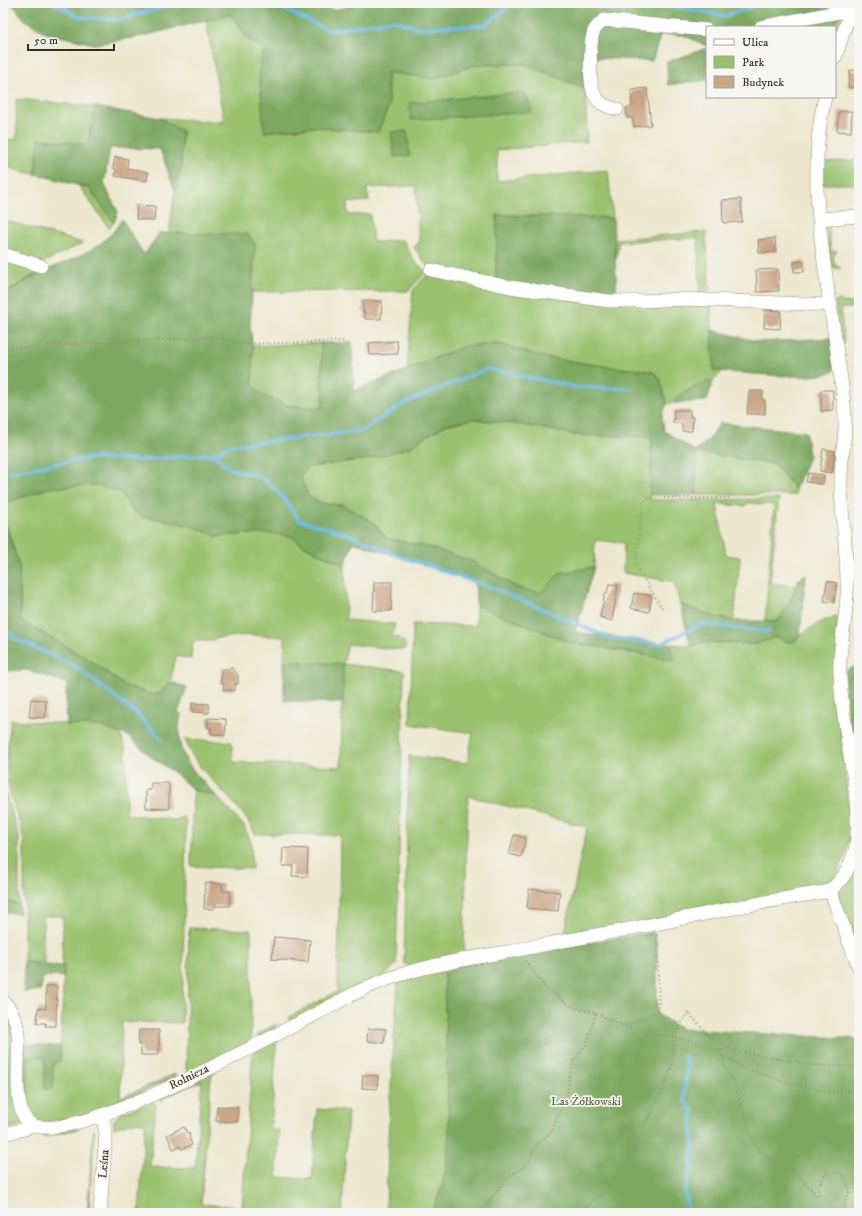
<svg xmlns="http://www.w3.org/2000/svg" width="862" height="1216" font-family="'IM FELL DW Pica',serif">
<rect width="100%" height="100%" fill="#f6f6f2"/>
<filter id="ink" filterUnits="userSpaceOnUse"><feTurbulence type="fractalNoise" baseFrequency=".025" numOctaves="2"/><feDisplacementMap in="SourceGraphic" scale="8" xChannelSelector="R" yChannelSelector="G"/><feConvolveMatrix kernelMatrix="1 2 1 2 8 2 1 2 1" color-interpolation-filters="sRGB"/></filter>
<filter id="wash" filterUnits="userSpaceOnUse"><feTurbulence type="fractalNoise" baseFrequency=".012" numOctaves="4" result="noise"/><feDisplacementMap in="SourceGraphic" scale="16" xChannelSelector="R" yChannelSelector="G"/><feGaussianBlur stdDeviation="0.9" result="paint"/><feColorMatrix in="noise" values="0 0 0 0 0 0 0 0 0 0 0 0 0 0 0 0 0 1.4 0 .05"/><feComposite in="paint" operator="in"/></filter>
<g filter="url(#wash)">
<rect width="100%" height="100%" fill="#ece7ce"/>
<!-- green -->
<path fill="#9ac26e" stroke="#6a7646" d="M 230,14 L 248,39 L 264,49 L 259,71 L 265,132 L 314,127 L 378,132 L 389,105 L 387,72 L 433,79 L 475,65 L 524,64 L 586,89 L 587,142 L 497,150 L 497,181 L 608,170 L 613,218 L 497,215 L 496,282 L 433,268 L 425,263 L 414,247 L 419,243 L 416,186 L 367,188 L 369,201 L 347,203 L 348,215 L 370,214 L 373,242 L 403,240 L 413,259 L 426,272 L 408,291 L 252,292 L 255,244 L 248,235 L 169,233 L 175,191 L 181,167 L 182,131 L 160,118 L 224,122 L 206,20 Z
M 841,14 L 845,17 L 835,46 L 835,27 L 831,27 Z
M 16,99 L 96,107 L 87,144 L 39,139 L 35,174 L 3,167 L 3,140 L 17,139 Z
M 859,160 L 859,184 L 820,184 L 823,162 Z
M 79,186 L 89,188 L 114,223 L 109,228 Z
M 3,220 L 83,243 L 42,263 L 3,252 Z
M 825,222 L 828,222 L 831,251 L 837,251 L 833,257 L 835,265 L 841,268 L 831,268 Z
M 706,232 L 710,297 L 698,293 L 700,290 L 698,238 L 619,242 L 616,260 L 615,239 Z
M 3,258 L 45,270 L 32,276 L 3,296 Z
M 429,273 L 491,286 L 711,303 L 714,371 L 723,371 L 713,381 C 705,382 686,390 680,395 C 674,399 674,403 667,404 L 660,378 L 652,371 L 610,367 L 544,357 L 495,343 L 432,359 L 407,370 L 413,290 Z
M 840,300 L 841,302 L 859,303 L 859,308 L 841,308 L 844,344 L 840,344 L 835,302 Z
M 321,343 L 323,408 C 305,407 260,406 252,384 C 249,375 253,356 252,346 Z
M 472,419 L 518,424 L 575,435 L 649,437 L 652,441 L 650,500 L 779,499 L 770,583 L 796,586 L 792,597 L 778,621 L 765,620 L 774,505 L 746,503 L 745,506 L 717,504 L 726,555 L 740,557 L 734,621 L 716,617 L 680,604 L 674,582 L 623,573 L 624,543 L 595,540 L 594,567 L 560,573 L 540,593 L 518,588 L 472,561 L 427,547 L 386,538 L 373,522 L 342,505 L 325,504 L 308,496 L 300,475 L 309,467 L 368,459 L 408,448 L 445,425 Z
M 696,452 L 775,464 L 795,489 L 795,495 L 696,495 Z
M 96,485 L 120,492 L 133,511 L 143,517 L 166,520 L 195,527 L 216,536 L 271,533 L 292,537 L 304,546 L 345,565 L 346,620 L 395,624 L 392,636 L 400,638 L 405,643 L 405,650 L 348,644 L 343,664 L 404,671 L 396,964 L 388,973 L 291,1022 L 289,1017 L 338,991 L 340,835 L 255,834 C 240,799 194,773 185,739 L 232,742 L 233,762 L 341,767 L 343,664 L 284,661 L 285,637 L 250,635 L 216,638 L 212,641 L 193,641 L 191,659 L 176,656 L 170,682 L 160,693 L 153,695 L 141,692 L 123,685 L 90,660 L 21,621 L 19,566 L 3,515 L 3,504 L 48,488 Z
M 476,605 L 569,642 L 673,660 L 671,644 L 691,646 L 704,642 L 756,644 L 776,637 L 786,642 L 794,642 C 805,630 826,616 841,617 L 841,737 L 850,824 L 849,840 L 845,857 L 839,870 L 828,885 L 648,922 L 565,932 L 587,827 L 468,796 L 464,955 L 410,966 L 405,964 L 404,960 L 409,756 L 467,763 L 473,733 L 410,724 L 413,624 L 476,626 Z
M 11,720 L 100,726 L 120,734 L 126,749 L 126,814 L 174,820 L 184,817 L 186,821 L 182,1023 L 122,1022 L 120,1098 L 175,1074 L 174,1078 L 83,1117 L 41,1122 L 32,1117 L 28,1113 L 22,1090 L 27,1090 L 29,1057 L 46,1057 L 45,1089 L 53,1062 L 60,1061 L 64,966 L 62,966 L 63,916 L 43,916 L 44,965 L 24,961 L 24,842 C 21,823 13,807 9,788 C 4,766 8,743 11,720 Z
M 3,785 L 19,837 L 19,905 L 3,900 Z
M 193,790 L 216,796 L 244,826 L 251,842 L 252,869 L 191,866 Z
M 859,865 L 859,962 L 837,898 C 838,885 846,869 859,865 Z
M 189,928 L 251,930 L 251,1038 L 249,1042 L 190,1072 L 186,1070 Z
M 444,972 C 445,1005 446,1039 447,1073 C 448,1118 455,1173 430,1213 L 386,1213 L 389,1114 L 398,979 Z
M 3,1010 L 12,1026 L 23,1124 L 3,1131 Z
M 277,1024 L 274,1029 L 258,1037 L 257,1034 Z
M 277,1038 L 271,1130 L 279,1130 L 277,1177 L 312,1179 L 317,1109 L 348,1111 L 342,1213 L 139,1213 L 145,1122 L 129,1123 L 114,1128 L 114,1120 L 123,1112 L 154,1102 L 156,1105 L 150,1167 L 195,1168 L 202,1081 L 163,1098 L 162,1103 L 161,1094 L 216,1069 L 211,1077 L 201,1204 L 242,1207 L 253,1050 Z
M 68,1128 L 79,1129 L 43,1137 L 43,1131 Z
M 94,1130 L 89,1213 L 87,1213 Z"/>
<!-- forest -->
<path fill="#7ba861" stroke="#5b6940" d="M 6,3 L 317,3 L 334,10 L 361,3 L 848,3 L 831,27 L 707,27 L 707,46 L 683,35 L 661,34 L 652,61 L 585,57 L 586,89 L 524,64 L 475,65 L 433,79 L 387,72 L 389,105 L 378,132 L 314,127 L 264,132 L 259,71 L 264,49 L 248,39 L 230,14 L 143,36 L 95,44 L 46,33 L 25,20 L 13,5 Z
M 707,48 L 707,80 L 668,85 L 667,62 Z
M 525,92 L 532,112 L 411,120 L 409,103 Z
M 96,107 L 160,118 L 182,131 L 181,167 L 175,191 L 160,149 L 110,148 L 104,184 L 118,212 L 114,223 L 89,188 L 35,174 L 39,139 L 87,144 Z
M 407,131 L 410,156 L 394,157 L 391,132 Z
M 497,215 L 613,218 L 617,298 L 496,282 Z
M 122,219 L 144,255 L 159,233 L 248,234 L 255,244 L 250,326 L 253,349 L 252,384 L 262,395 L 290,406 L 323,408 L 321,343 L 352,342 L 354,391 L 465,346 L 495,343 L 544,357 L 610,367 L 652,371 L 660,378 L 667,404 L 662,415 L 664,431 L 695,451 L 708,441 L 720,423 L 806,432 L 809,457 L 795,489 L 775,464 L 696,452 L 696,495 L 650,495 L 652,441 L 649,437 L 575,435 L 518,424 L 472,419 L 445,425 L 408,448 L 368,459 L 309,467 L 300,475 L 308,496 L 325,504 L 342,505 L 373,522 L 386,538 L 427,547 L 472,561 L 518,588 L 540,593 L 560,573 L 594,567 L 575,632 L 671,644 L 674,660 L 569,642 L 476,605 L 475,581 L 353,542 L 345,565 L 304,546 L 292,537 L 271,533 L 216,536 L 195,527 L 166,520 L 143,517 L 133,511 L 120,492 L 96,485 L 48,488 L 3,504 L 3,296 C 38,263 98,263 122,219 Z
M 712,330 L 759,342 L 831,338 L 834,371 C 817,382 738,372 714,371 Z
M 713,381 L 707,401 L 673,403 C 681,394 701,382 713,381 Z
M 3,515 L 19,566 L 21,621 L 90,660 L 124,685 L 153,695 L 160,693 L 170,682 L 187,687 L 178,713 L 181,714 C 173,756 191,767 216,796 L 193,790 L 175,773 L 151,757 L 128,736 L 100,726 L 67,725 L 66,692 L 67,683 L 26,670 L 6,671 L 3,683 Z
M 806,574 L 800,635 L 794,641 L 786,642 L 776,637 L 756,644 L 704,642 L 691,646 L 680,604 L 716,617 L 734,621 L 778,621 L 792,597 L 799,579 Z
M 284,661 L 343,664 L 343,703 L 284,701 Z
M 859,665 L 859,819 L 844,677 L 847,670 Z
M 3,900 L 19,905 L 20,913 L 3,913 Z
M 653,932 L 657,944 L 657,1014 L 681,1029 L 859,1039 L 859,1213 L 430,1213 C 455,1173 448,1118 447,1073 C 446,1039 445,1005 444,972 L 462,965 Z
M 24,961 L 44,965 L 64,966 L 64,976 L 43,977 L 41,990 L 24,992 Z
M 25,1044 L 60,1046 L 60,1061 L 53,1063 L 53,1089 L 44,1089 L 45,1057 L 29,1057 L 27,1090 L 22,1090 Z"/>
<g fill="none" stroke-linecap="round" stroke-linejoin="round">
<!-- stream -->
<path stroke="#6ab9e4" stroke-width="3.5" d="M 55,3 L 79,17 L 117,20 L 179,3
M 270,3 L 330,31 L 392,20 L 419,28 L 485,25 L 513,3
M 656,3 L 725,16 L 763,3
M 213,454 L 230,469 L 260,476 L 283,497 L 299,520 L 345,533 L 397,555 L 493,588 L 610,638 L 661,644 L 701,624 L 770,632
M 3,473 L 90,458 L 140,460 L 213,454 L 231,445 L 361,431 L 405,403 L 487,369 L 575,387 L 632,389
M 3,627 L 14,638 L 78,668 L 138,715 L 161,739
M 684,1056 L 688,1066 L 685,1085 L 685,1101 L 693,1112 L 691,1121 L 694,1146 L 689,1177 L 685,1189 L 688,1213"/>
</g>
<g id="blocks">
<!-- building -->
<path fill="#c9a685" d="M 850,70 L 859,71 L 859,88 L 848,87 Z
M 647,88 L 651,125 L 634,127 L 633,118 L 627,118 L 626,108 L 632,107 L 631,90 Z
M 839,111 L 852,111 L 851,132 L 837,131 Z
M 115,157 L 128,159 L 127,168 L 148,172 L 147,181 L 115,176 L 116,169 L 113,168 Z
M 741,199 L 742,222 L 723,223 L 722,200 Z
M 137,205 L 155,206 L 154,221 L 136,219 Z
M 775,238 L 776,252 L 759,253 L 758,240 Z
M 804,261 L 804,272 L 794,272 L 794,262 Z
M 778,269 L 779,291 L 757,292 L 756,270 Z
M 363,301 L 382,301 L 381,319 L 365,319 L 365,312 L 363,312 Z
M 765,310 L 781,311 L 780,329 L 764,328 Z
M 397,341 L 398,354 L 370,355 L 369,343 Z
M 821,390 L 833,390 L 833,410 L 821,411 Z
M 749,391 L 763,391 L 762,400 L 765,400 L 765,414 L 747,414 Z
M 674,410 L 690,410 L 690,417 L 693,417 L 692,431 L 682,431 L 682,423 L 673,423 Z
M 823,449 L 835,451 L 832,473 L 820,471 Z
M 808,473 L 824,475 L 823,484 L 806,482 Z
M 827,581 L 837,583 L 834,603 L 824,601 Z
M 374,582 L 392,582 L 391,611 L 373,611 Z
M 609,584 L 618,585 L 612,621 L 600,617 L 605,593 L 607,593 Z
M 634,593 L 652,596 L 649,612 L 631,608 Z
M 231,667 L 238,675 L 238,684 L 235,684 L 235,690 L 223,690 L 224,684 L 221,683 L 222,669 L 228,669 Z
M 31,699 L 46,700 L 45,718 L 29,717 Z
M 192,703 L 209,704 L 209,713 L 192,712 Z
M 208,718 L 226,719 L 225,735 L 211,734 L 211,728 L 208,727 Z
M 151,783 L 169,783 L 169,809 L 146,808 L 146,790 L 151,790 Z
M 514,835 L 526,838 L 521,857 L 509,854 Z
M 283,848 L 308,849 L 307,877 L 292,876 L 293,866 L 282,866 Z
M 205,883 L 223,884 L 222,891 L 230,891 L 230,906 L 214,906 L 214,909 L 204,909 Z
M 529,889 L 560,892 L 558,911 L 527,908 Z
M 274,937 L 310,940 L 308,962 L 272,959 Z
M 46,986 L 57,986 L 56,1026 L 45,1026 L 46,1023 L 37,1023 L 38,1008 L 46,1009 Z
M 375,1028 L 386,1029 L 384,1043 L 367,1041 L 368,1029 L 375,1029 Z
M 139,1030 L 159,1030 L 159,1055 L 141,1055 L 141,1045 L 138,1045 Z
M 363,1075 L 378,1076 L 377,1089 L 362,1088 Z
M 217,1106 L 238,1108 L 237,1122 L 216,1121 Z
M 184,1127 L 187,1133 L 190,1134 L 189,1137 L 192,1145 L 181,1149 L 180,1146 L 173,1149 L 167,1135 Z"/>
</g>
</g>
<g filter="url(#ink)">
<use href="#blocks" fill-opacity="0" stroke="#948876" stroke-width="1"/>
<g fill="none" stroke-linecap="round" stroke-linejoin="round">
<defs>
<path id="minor" d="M 761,27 L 838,12 L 851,13
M 835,58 L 853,3
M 617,109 C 607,107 599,104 594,94 C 589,85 589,38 595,29 C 597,26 601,23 604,20 L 707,30
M 819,219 L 859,216
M 3,254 L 41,266
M 431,270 L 510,287 L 609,301 L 641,301 L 684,299 L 831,305
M 830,890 L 859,968
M 3,1001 C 10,1008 15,1017 17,1026 C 23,1050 7,1117 35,1126 C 85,1142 302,1021 355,993 C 398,971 448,962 495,954 C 529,948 562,941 596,935 C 672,922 748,903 825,892 C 845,884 857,855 857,834 C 859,781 842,729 840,676 C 838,649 846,622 847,595 C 848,559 842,522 841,486 C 840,462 846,440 845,417 C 844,395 840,373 837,352 C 826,269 805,180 825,97
M 3,1134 L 25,1129 L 30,1124
M 100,1213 L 106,1133 L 102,1115"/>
</defs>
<!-- minor casing -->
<use href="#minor" stroke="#948876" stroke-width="14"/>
<!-- path -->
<path stroke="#948876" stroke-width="2" stroke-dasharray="1 3" stroke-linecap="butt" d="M 3,295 L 29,275
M 3,348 L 208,337 L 251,344 L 344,341
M 662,608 L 637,568 L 636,561 L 643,502 L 649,498 L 730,498
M 525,961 L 547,989 L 572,1007 L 596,1013 L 626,1027 L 659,1010 L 657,934
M 626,1027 L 654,1035 L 674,1036 L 688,1012 L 709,1036 L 732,1050 L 811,1065 L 859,1067
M 720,1051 L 726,1069 L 733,1080 L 753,1142 L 759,1151 L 798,1175 L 816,1195 L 819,1195 L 818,1188 L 825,1174 L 838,1172 L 843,1175 L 850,1190 L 844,1205 L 845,1213
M 723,1056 L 743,1068 L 782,1081 L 829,1092 L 859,1091
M 481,1213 C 494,1194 505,1176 527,1165 L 537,1144 L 552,1131 L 568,1092 L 569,1078 L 574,1061 L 586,1045 L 596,1013
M 582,1213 L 592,1201 L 604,1193 L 636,1149 L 642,1130 L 659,1100 L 672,1064 L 674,1036 L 720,1051 L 728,1048"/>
<!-- minor -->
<use href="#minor" stroke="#fff" stroke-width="13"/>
</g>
</g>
<g text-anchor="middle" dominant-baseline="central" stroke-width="3.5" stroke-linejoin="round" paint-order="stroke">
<!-- street labels -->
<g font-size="12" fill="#3b2a1e" stroke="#f6f6f2">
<text transform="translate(189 1077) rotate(-26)">Rolnicza</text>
<text transform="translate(104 1164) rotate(-85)">Leśna</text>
</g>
<!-- park labels -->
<g font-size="12" fill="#585836" stroke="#f6f6f2">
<text x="586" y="1101">Las Żółkowski</text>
</g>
</g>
<!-- margin -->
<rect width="862" height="1216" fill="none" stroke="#f6f6f2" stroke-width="16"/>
<!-- legend -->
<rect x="706" y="26" width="130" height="72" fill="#f6f6f2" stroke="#aba49d"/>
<rect x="714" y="39" width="20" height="6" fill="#ffffff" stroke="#aba49d"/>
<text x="742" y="46" font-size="12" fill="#3b2a1e">Ulica</text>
<rect x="714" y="56" width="20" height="12" fill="#9ac26e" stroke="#aba49d"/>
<text x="742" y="66" font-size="12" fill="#3b2a1e">Park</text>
<rect x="714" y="76" width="20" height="12" fill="#c9a685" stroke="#aba49d"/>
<text x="742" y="86" font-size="12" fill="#3b2a1e">Budynek</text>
<!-- scale -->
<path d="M28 44v6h86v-6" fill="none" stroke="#3b2a1e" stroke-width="2"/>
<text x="34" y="44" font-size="12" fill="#3b2a1e" stroke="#f6f6f2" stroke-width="3" paint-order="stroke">50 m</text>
</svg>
